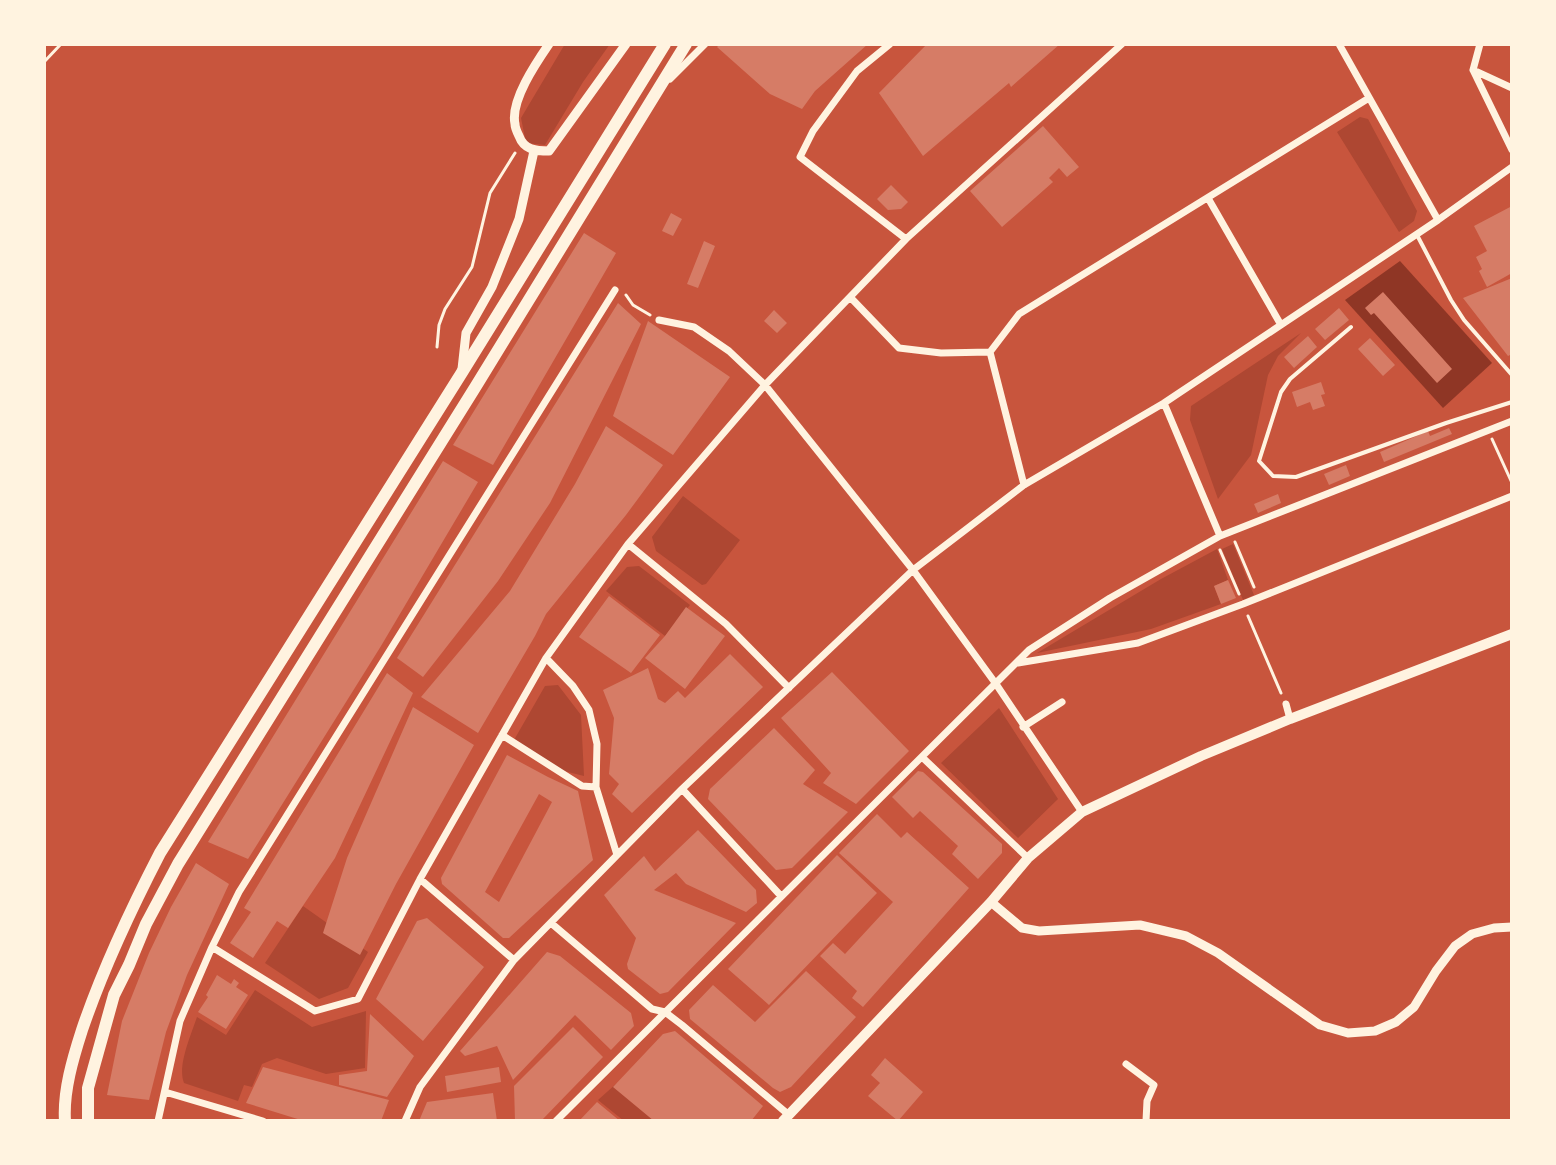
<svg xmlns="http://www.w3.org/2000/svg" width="1556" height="1165" font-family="Overpass,sans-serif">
<rect width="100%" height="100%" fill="#c8553d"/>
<!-- green -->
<path fill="#ae4732" d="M 565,44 L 610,44 L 583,82 L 545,145 L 526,143 L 521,118 Z
M 1360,117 L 1368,119 L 1417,211 L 1414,221 L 1399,232 L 1337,132 Z
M 1301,333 L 1278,356 L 1268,375 L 1251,455 L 1218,499 L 1190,420 L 1191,406 Z
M 683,496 L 740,540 L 706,584 L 702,585 L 656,551 L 652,537 Z
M 1233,544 L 1254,595 L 1243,600 L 1222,549 Z
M 1217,549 L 1228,580 L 1214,586 L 1221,604 L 1151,629 L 1037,653 L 1161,579 Z
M 639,566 L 690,605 L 665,636 L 606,591 L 627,567 Z
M 558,685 L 581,715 L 584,776 L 564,771 L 514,740 L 545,686 Z
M 999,708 L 1058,799 L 1018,838 L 941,763 Z
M 303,906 L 368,952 L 348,988 L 319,999 L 265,963 Z
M 255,990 L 312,1027 L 366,1011 L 365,1068 L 326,1074 L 277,1058 L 262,1064 L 252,1087 L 244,1085 L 238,1101 L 184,1083 C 177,1066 191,1035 197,1017 L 226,1035 Z
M 617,1083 L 664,1121 L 624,1121 L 598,1100 Z"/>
<!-- water -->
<path fill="#8f3625" d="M 1400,261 L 1492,363 L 1443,408 L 1345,300 Z"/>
<!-- building -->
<path fill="#d67c66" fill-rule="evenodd" d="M 720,44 L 868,44 L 815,91 L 802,109 L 770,94 L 717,47 Z
M 927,44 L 1060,44 L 1011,87 L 1009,83 L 923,156 L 879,93 Z
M 1043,126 L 1079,167 L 1067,177 L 1059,168 L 1049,178 L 1053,182 L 1002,227 L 970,191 Z
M 891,185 L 908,202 L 901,209 L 888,210 L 877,199 Z
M 1512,206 L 1512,273 L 1487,287 L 1479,271 L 1482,269 L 1476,257 L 1487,251 L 1474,226 Z
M 671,213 L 682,219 L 673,236 L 662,231 Z
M 584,233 L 616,253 L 493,465 L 453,445 Z
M 704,241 L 715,246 L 698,288 L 687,284 Z
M 1512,278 L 1512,354 L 1508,356 L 1463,298 Z
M 1383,292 L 1452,369 L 1437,383 L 1374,313 L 1371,315 L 1365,308 Z
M 618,303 L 641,324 L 550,503 L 498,581 L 423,677 L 397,658 Z
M 1339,308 L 1349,320 L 1325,340 L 1315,329 Z
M 774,310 L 787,323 L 777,333 L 764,321 Z
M 648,321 L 730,377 L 673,455 L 613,416 Z
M 1308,336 L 1317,347 L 1294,368 L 1284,357 Z
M 1370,338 L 1395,365 L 1383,376 L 1358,349 Z
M 1321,382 L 1325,394 L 1321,395 L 1325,406 L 1313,410 L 1310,402 L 1297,407 L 1292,392 Z
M 606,426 L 663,465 L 626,515 L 546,614 L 535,636 L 478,733 L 421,697 L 510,591 L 575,484 Z
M 1449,428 L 1452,434 L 1384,462 L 1380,452 L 1428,431 L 1430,436 Z
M 443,461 L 478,482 L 381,646 L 248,859 L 208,842 Z
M 1346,465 L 1350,476 L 1329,485 L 1324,474 Z
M 1278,494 L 1281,503 L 1258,513 L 1254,504 Z
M 1228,580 L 1236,598 L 1221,604 L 1214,586 Z
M 609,596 L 660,635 L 631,673 L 579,637 Z
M 686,607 L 725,636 L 685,689 L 645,658 L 665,636 Z
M 730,654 L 763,687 L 632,813 L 612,794 L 619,784 L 609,774 L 614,718 L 603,690 L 648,668 L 658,699 L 665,703 L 678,691 L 685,698 Z
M 832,672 L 909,751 L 856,804 L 823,783 L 831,773 L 781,718 Z
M 387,673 L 413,693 L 335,858 L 288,928 L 277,921 L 253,958 L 230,943 L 251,912 L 244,908 Z
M 413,707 L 474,745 L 396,884 L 360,955 L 323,933 L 347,858 Z
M 774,728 L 815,770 L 803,784 L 848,812 L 792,868 L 776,870 L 708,799 L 710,789 Z
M 507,755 L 548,777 L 578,791 L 593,860 L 509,938 L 503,938 L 442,884 L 441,878 ZM 539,794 L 552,802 L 499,902 L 485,892 Z
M 918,771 L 923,772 L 1002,844 L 1002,853 L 978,879 L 952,854 L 958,846 L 920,811 L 913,818 L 892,797 Z
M 877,814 L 901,838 L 907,832 L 969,888 L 863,1007 L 852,998 L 857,991 L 820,956 L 833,943 L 845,954 L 893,902 L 839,853 Z
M 698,830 L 756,890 L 757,903 L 746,912 L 686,884 L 676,873 L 654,890 L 736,923 L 668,992 L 660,994 L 628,969 L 627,964 L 636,938 L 604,895 L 644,856 L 655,871 Z
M 837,855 L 877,893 L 769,1005 L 728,969 Z
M 196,863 L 229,884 L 187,975 L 166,1032 L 149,1100 L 107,1095 L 122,1021 L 149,953 L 171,907 Z
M 427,918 L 484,967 L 423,1041 L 376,999 L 417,921 Z
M 547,952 L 560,956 L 631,1013 L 634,1026 L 611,1050 L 575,1015 L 513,1080 L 497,1046 L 465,1056 L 460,1051 Z
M 806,971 L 856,1017 L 791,1087 L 780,1092 L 773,1088 L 690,1019 L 689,1010 L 713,985 L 755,1022 Z
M 217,975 L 231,984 L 234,979 L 239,983 L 236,987 L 248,995 L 226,1029 L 198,1012 L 208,997 L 206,995 Z
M 370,1014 L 414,1056 L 387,1097 L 339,1085 L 339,1075 L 367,1071 Z
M 573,1027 L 603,1057 L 541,1121 L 515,1121 L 514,1086 Z
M 675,1031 L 763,1106 L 751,1121 L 654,1121 L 613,1087 L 663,1034 Z
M 885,1058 L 923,1092 L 898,1121 L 868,1096 L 880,1083 L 871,1075 Z
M 263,1067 L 389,1100 L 381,1121 L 304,1121 L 246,1103 Z
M 499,1067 L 501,1082 L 447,1092 L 445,1076 Z
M 493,1093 L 497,1121 L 419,1121 L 427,1102 Z
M 597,1102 L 620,1121 L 579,1121 Z"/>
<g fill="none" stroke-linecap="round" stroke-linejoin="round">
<!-- path -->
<path stroke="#fff3e0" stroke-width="3" d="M 44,62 L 61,44
M 626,295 L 633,305 L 650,315
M 437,347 L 439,325 L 445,309 L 472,267 L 490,193 L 515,153
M 1492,439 L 1512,483
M 1235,542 L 1254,587
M 1220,550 L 1239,594
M 1248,616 L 1281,693"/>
<!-- service -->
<path stroke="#fff3e0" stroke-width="4" d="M 1417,235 L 1451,300 L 1464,320 L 1512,375
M 1351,327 L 1290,379 L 1281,392 L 1259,461 L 1273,476 L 1296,477 L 1446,423 L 1512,402"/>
<!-- minor -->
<path stroke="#fff3e0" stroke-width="7" d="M 890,44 L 857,71 L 813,131 L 800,157 L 906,239
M 1339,44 L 1438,220
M 1480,44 L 1473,70 L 1512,150
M 1473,70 L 1512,88
M 670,79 L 705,44
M 1208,198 L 1281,325
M 851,298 L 899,348 L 941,353 L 990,352
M 659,320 L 694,327 L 729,351 L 765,385 L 913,570 L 996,684 L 1082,812
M 1164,403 L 1220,536
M 1024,485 L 990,352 L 1019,314 L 1369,98
M 628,544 L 726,624 L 789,688
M 546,658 L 573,686 L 589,710 L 597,744 L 596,787 L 617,855
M 1018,663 L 1138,643 L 1243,604 L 1512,496
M 1286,704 L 1290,719
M 1023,727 L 1062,702
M 502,735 L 582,786 L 596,787
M 922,757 L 1028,858
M 682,789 L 781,896
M 420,879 L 514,960
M 551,923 L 652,1009 L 665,1012 L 682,1025 L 789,1115
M 212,947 L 315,1011 L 358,999 L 420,879 L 546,658 L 628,544 L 765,385 L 906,239 L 1122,44
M 1126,1064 L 1154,1085 L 1147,1101 L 1146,1121
M 165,1092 L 263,1121
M 158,1121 L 180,1021 L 212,947 L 239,892 L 615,290
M 405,1121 L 420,1087 L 514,960 L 682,789 L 913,570 L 1024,485 L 1164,403 L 1438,220 L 1512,167
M 556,1121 L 1029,650 L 1110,598 L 1220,536 L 1512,421"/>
<!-- tertiary -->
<path stroke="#fff3e0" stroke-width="9" d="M 549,44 C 536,63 510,101 515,124 C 515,128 517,132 519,136 C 524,150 536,151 549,151 L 626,44
M 462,369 L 466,333 L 492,287 L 519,219 L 534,151
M 991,902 L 1022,928 L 1039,931 L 1140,925 L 1186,936 L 1218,953 L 1320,1025 L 1348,1033 L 1375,1031 L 1396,1022 L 1414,1007 L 1436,971 L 1455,946 L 1472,934 L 1494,928 L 1512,927"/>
<!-- secondary -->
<path stroke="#fff3e0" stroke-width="10" d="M 783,1121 L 991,902 L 1028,858 L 1082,812 L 1201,756 L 1290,719 L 1512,634"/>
<!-- trunk -->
<path stroke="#fff3e0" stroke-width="12" d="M 65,1121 C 63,1091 73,1058 82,1030 C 103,968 130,911 160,853 L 461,374 L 665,44
M 88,1121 L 88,1088 L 114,995 L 129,965 L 146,924 L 178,864 L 476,386 L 686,44"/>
</g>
<!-- border -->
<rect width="1556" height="1165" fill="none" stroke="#fff3e0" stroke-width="92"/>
</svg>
